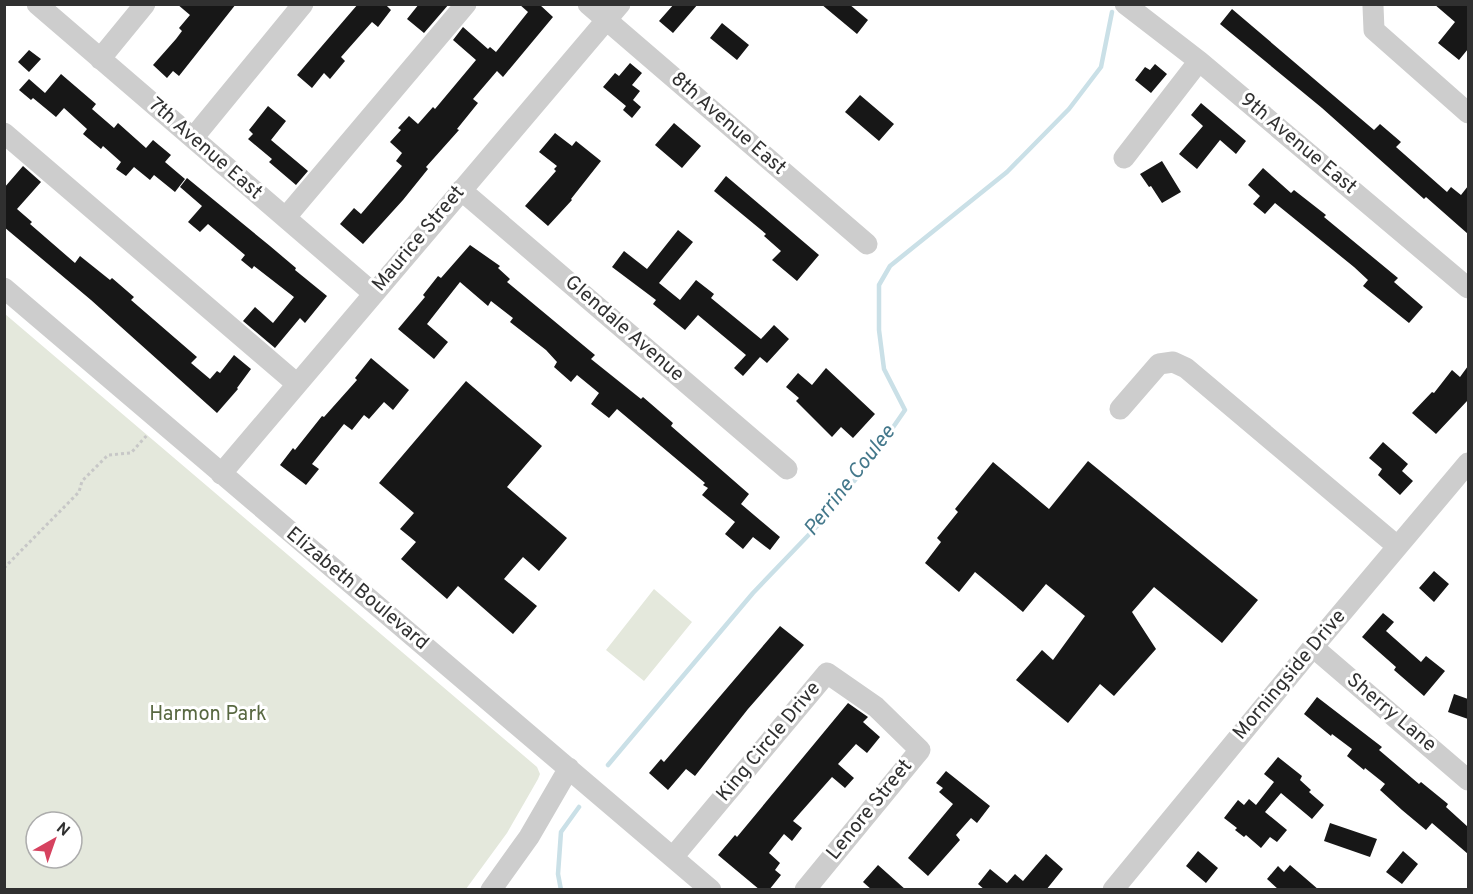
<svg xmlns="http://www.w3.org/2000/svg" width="1473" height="894" font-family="Overpass,sans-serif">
<rect width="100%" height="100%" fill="#fff"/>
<!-- green -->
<path fill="#e4e8dc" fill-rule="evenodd" d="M 5,314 L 537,767 L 540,774 L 538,779 L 507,833 L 466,889 L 5,889 ZM 36,822 L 72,822 L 72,858 L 36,858 Z
M 654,589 L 692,622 L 644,681 L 606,650 Z"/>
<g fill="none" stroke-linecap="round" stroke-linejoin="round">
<!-- stream -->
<path stroke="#cae0e7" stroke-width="4.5" d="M 608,765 L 753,593 L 822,521 L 867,465 L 905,410 L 884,369 L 879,330 L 879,285 L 890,266 L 1007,172 L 1069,109 L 1101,67 L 1112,12
M 561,890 L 558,874 L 561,832 L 579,807"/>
</g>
<!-- building -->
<path fill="#171717" d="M 177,4 L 236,4 L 179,76 L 173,71 L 167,78 L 153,65 L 176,39 L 182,31 L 179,28 L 190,15 Z
M 358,4 L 385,4 L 391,10 L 378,27 L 372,22 L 341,57 L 345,61 L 330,79 L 324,73 L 312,88 L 297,75 Z
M 419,4 L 449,4 L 424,33 L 407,19 Z
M 519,4 L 539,4 L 553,17 L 503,77 L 497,71 L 473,99 L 478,103 L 457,129 L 459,130 L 426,167 L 428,169 L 403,200 L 363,244 L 340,224 L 354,208 L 361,214 L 402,166 L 396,161 L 402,153 L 390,142 L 401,130 L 398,128 L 409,116 L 418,124 L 433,107 L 435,109 L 476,60 L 453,40 L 463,27 L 488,49 L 490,47 L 496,52 L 528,12 Z
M 674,4 L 698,4 L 673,33 L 659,21 Z
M 821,4 L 849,4 L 868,20 L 857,34 Z
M 1434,4 L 1468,4 L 1468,49 L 1459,60 L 1438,43 L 1455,22 Z
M 1232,9 L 1374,130 L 1380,124 L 1401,142 L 1396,147 L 1447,192 L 1451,187 L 1461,195 L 1468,186 L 1468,234 L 1426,197 L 1424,199 L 1322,108 L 1220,24 Z
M 722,23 L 749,45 L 737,60 L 710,38 Z
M 29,50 L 41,59 L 29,72 L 18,62 Z
M 630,63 L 642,73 L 632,85 L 640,91 L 633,100 L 641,107 L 632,118 L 623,110 L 626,106 L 603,87 L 615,73 L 619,76 Z
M 1155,64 L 1167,74 L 1151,93 L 1135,80 L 1145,67 L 1150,70 Z
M 61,74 L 96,104 L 92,109 L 114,128 L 118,123 L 146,148 L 153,140 L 171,155 L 165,162 L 185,179 L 175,192 L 154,175 L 150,180 L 134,167 L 126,176 L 116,169 L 121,162 L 103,146 L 101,149 L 83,134 L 87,129 L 64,108 L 56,117 L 33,98 L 31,100 L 19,90 L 29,79 L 45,93 Z
M 860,95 L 894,124 L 879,141 L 845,112 Z
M 1201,103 L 1246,141 L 1236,154 L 1220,140 L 1197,169 L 1179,154 L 1203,126 L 1191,115 Z
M 268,106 L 286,121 L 271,140 L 308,171 L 296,185 L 269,162 L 272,159 L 248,139 L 253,134 L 249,130 Z
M 674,123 L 701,146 L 682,168 L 655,145 Z
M 555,133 L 572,146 L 576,141 L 601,161 L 571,199 L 572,200 L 548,226 L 525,206 L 556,171 L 554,169 L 557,166 L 539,152 Z
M 1162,161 L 1181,192 L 1162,203 L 1151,186 L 1149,187 L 1140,174 Z
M 23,166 L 41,182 L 17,209 L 32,222 L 30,224 L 75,263 L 80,256 L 110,280 L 112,278 L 134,297 L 131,300 L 197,357 L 191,363 L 210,379 L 217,371 L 220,373 L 234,355 L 251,369 L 237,388 L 238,389 L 217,413 L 91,300 L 4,227 L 4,188 Z
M 1263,168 L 1291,193 L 1294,190 L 1326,215 L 1324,217 L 1398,278 L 1394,282 L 1423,307 L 1409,323 L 1363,286 L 1368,280 L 1354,267 L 1275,203 L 1265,214 L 1253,204 L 1260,196 L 1248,185 Z
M 726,176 L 819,255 L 797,281 L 772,260 L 781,251 L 764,236 L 766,234 L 714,191 Z
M 187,178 L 270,246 L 296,268 L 295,270 L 327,296 L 305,323 L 300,318 L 275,348 L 243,321 L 255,307 L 273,323 L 294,297 L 254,266 L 252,269 L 241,260 L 245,255 L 208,224 L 200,232 L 188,222 L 202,206 L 180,187 Z
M 678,230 L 693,242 L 659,283 L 680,300 L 696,280 L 714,294 L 711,298 L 761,339 L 774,325 L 789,339 L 767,363 L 760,357 L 743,376 L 734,368 L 746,355 L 698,315 L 685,330 L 653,304 L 656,300 L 612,267 L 624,251 L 647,269 Z
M 470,245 L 500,266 L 498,268 L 510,279 L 507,282 L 595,355 L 591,359 L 641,399 L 643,397 L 673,423 L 671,426 L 749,494 L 741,504 L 780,537 L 770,550 L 753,537 L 743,549 L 725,534 L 735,522 L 702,495 L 708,488 L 703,485 L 705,483 L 617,409 L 609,418 L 591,404 L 599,393 L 577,375 L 571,382 L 554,367 L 557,362 L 546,350 L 510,322 L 513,318 L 491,301 L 488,306 L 460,282 L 427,324 L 448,342 L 434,359 L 398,329 L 425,297 L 423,295 L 438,276 L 441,278 Z
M 371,358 L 409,390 L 393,410 L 384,402 L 369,419 L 364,415 L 352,430 L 344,424 L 312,464 L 319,469 L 306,485 L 280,465 L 293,448 L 295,450 L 322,416 L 324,417 L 357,380 L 355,378 Z
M 1468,366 L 1468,400 L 1436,434 L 1412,413 L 1432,392 L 1434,393 L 1452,370 L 1460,377 Z
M 826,368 L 875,414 L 853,438 L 841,427 L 832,437 L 796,401 L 799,398 L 786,387 L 798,373 L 812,385 Z
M 466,381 L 542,446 L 507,487 L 567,538 L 539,571 L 523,557 L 504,579 L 537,606 L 513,634 L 458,586 L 447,599 L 401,559 L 416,542 L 400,529 L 414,513 L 379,483 Z
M 1383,442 L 1408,464 L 1402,471 L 1413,481 L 1400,495 L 1378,475 L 1382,469 L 1369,458 Z
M 1088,461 L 1258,600 L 1222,643 L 1154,587 L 1132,612 L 1156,649 L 1114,696 L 1100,684 L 1068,723 L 1016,680 L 1042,650 L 1053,660 L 1085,616 L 1046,584 L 1023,612 L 975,572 L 959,592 L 925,563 L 941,542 L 937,538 L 958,512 L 955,509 L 993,462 L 1049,509 Z
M 1434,571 L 1449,584 L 1434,602 L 1419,588 Z
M 1383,613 L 1394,622 L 1386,631 L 1421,662 L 1426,656 L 1445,671 L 1424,696 L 1394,670 L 1396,667 L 1362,637 Z
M 780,626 L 804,645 L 748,709 L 695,776 L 686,769 L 668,790 L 649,773 L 661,759 L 664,762 Z
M 1454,694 L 1468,699 L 1468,719 L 1448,712 Z
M 1317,697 L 1382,747 L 1379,750 L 1419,784 L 1421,782 L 1448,804 L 1446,807 L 1468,827 L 1468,854 L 1432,823 L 1426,830 L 1402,810 L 1380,790 L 1385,784 L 1365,768 L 1364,770 L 1347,756 L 1352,749 L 1332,734 L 1331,736 L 1304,714 Z
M 848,703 L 868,717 L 863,722 L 880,737 L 867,753 L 856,744 L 838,764 L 854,778 L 845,788 L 832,777 L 793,821 L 802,828 L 792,841 L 784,834 L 769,853 L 780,863 L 775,870 L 781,875 L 769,890 L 760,890 L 718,855 L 735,835 L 737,837 Z
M 1278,757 L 1302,776 L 1300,780 L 1311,790 L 1309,792 L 1324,805 L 1312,819 L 1281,793 L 1265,812 L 1287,830 L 1277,842 L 1270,837 L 1261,848 L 1246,835 L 1244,837 L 1235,830 L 1237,828 L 1224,818 L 1238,800 L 1244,805 L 1249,799 L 1256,805 L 1274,782 L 1264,774 Z
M 946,771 L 990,806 L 977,823 L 971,818 L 956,835 L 960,840 L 928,876 L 908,858 L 953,804 L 939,792 L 943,788 L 936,783 Z
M 1330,823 L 1377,839 L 1370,857 L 1324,841 Z
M 1198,851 L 1218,868 L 1206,883 L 1186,866 Z
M 1403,851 L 1418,864 L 1402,884 L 1386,872 Z
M 1046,854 L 1063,869 L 1046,890 L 985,890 L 978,884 L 990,869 L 1007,883 L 1015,874 L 1023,881 Z
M 878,865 L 906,890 L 872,890 L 863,882 Z
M 1290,865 L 1319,890 L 1279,890 L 1267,879 L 1278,866 L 1284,872 Z"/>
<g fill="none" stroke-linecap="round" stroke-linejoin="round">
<!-- path -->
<path stroke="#c7c7c7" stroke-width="3" stroke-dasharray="3 3" stroke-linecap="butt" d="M 4,568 L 79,492 L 82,481 L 108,455 L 131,453 L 148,434"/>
<!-- minor -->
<path stroke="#cdcdcd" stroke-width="21" d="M 37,4 L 373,293
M 588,4 L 867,244
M 1125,4 L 1199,61 L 1468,288
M 1373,6 L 1374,30 L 1468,113
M 100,59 L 145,4
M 4,133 L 297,384
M 193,138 L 303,4
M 1124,158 L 1199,61
M 461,190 L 787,469
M 286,217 L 466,4
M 4,288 L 711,890
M 1120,409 L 1159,364 L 1173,362 L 1186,368 L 1397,546
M 221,474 L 620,4
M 1313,647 L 1468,780
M 673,857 L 827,673 L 876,707 L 920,750 L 805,890
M 491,890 L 529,837 L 569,768
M 1113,890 L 1313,647 L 1468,463"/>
</g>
<g text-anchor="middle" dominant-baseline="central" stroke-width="6" stroke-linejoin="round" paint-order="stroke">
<!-- street labels -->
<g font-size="20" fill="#303030" stroke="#fff">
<text transform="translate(728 124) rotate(41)">8th Avenue East</text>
<text transform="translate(1298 144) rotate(40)">9th Avenue East</text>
<text transform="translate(205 149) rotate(41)">7th Avenue East</text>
<text transform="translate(419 239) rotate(-50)">Maurice Street</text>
<text transform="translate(624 329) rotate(41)">Glendale Avenue</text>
<text transform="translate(357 589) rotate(40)">Elizabeth Boulevard</text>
<text transform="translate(1290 675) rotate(-50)">Morningside Drive</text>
<text transform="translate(1391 713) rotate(40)">Sherry Lane</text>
<text transform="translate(769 742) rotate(-50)">King Circle Drive</text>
<text transform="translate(870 810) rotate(-51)">Lenore Street</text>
</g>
<!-- park labels -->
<g font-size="20" fill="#586841" stroke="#fff">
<text x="208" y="715">Harmon Park</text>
</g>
<!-- water labels -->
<g font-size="21" font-style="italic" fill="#44788b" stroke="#fff">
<text transform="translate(850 481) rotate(-52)">Perrine Coulee</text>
</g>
</g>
<!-- border -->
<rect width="1473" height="894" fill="none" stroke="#303030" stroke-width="12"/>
<!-- north arrow -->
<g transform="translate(54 840) rotate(40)"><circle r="28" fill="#ffffff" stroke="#acacac" stroke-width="1.5"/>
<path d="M0-4.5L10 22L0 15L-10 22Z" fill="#d6425f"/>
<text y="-9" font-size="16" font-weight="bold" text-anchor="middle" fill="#303030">N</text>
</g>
</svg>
